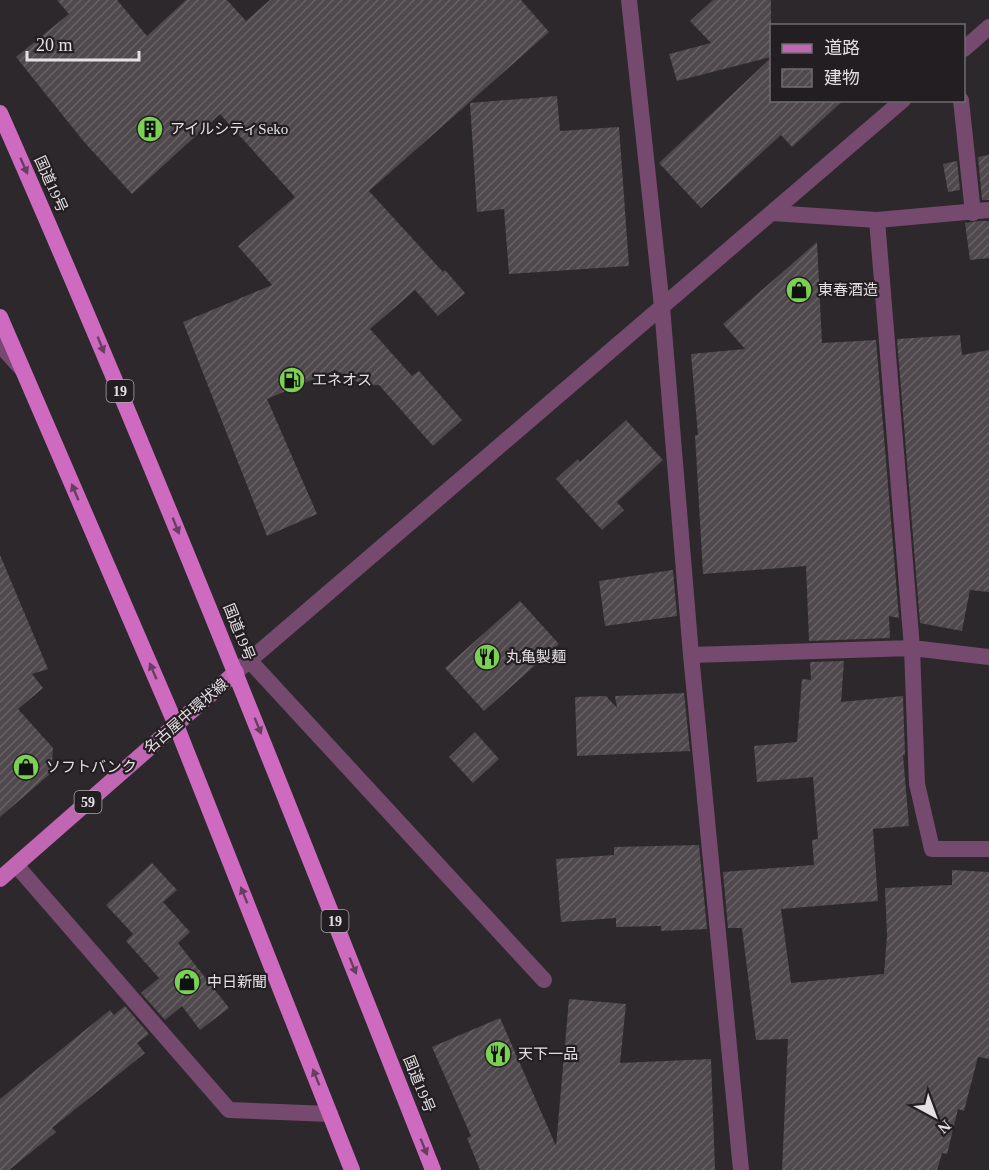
<svg xmlns="http://www.w3.org/2000/svg" width="989" height="1170" font-family="'Times New Roman','Noto Sans JP',serif">
<defs>
<pattern id="building-hatch" width="6" height="6" patternUnits="userSpaceOnUse" patternTransform="scale(1.5)"><rect width="6" height="6" fill="#4f484d"/><path d="M-1 1l2-2M0 6l6-6M5 7l2-2" fill="none" stroke="#686266"/></pattern>
</defs>
<rect width="100%" height="100%" fill="#2d282c"/>
<!-- building -->
<path fill="url(#building-hatch)" d="M 57,0 L 117,0 L 147,36 L 186,0 L 227,0 L 246,21 L 270,0 L 521,0 L 549,32 L 369,191 L 443,272 L 445,270 L 465,293 L 438,316 L 415,290 L 370,329 L 412,376 L 419,371 L 462,420 L 433,446 L 379,385 L 366,386 L 335,370 L 267,399 L 317,514 L 267,536 L 183,322 L 272,285 L 238,246 L 295,197 L 220,114 L 132,194 L 85,143 L 16,57 L 69,14 Z
M 713,0 L 771,0 L 771,57 L 677,81 L 669,54 L 711,43 L 690,21 Z
M 771,58 L 771,100 L 844,100 L 792,147 L 781,135 L 701,208 L 659,163 Z
M 557,96 L 560,131 L 619,127 L 629,266 L 509,274 L 504,209 L 477,212 L 470,103 Z
M 989,155 L 989,200 L 982,200 L 978,157 Z
M 957,161 L 960,190 L 948,192 L 943,164 Z
M 979,221 L 989,221 L 989,258 L 970,260 L 965,223 Z
M 817,242 L 822,343 L 876,340 L 899,618 L 889,616 L 890,638 L 809,641 L 806,566 L 703,574 L 695,435 L 698,435 L 691,354 L 745,349 L 723,324 Z
M 960,335 L 962,355 L 989,350 L 989,592 L 970,590 L 962,631 L 920,623 L 897,339 Z
M 626,420 L 663,460 L 617,502 L 624,510 L 602,530 L 556,479 L 578,459 L 580,462 Z
M 0,555 L 48,669 L 32,674 L 43,688 L 18,709 L 53,748 L 51,773 L 0,817 Z
M 673,570 L 677,616 L 605,626 L 599,581 Z
M 520,601 L 559,644 L 484,711 L 445,668 Z
M 844,661 L 841,702 L 903,696 L 905,755 L 903,755 L 909,826 L 873,829 L 878,901 L 781,909 L 791,983 L 884,974 L 887,935 L 885,888 L 952,885 L 952,870 L 989,872 L 989,1059 L 978,1057 L 964,1111 L 958,1109 L 947,1154 L 942,1153 L 937,1170 L 782,1170 L 788,1039 L 756,1040 L 742,928 L 728,928 L 723,872 L 814,865 L 812,840 L 818,839 L 813,777 L 757,782 L 754,746 L 797,742 L 802,679 L 811,680 L 810,662 Z
M 684,693 L 690,751 L 577,756 L 575,697 L 606,696 L 617,708 L 615,696 Z
M 475,732 L 499,759 L 473,783 L 449,757 Z
M 699,845 L 707,929 L 661,931 L 661,926 L 616,927 L 616,918 L 561,922 L 556,859 L 614,855 L 614,847 Z
M 152,863 L 177,890 L 163,902 L 190,932 L 178,943 L 229,1008 L 200,1030 L 182,1006 L 165,1020 L 141,993 L 159,978 L 126,941 L 133,934 L 106,905 Z
M 569,999 L 626,1004 L 620,1063 L 711,1059 L 715,1170 L 480,1170 L 467,1138 L 471,1136 L 432,1047 L 500,1018 L 556,1146 Z
M 125,1006 L 149,1034 L 137,1043 L 145,1053 L 52,1128 L 56,1132 L 9,1170 L 0,1170 L 0,1099 L 110,1010 L 114,1015 Z"/>
<g fill="none" stroke-linecap="round" stroke-linejoin="round">
<!-- service -->
<path stroke="#764a6e" stroke-width="16" d="M 961,100 L 973,213
M 772,213 L 877,220 L 912,648 L 917,784 L 932,849 L 989,849
M 877,220 L 989,210
M 0,345 L 22,369
M 691,655 L 912,648 L 989,657"/>
<!-- minor -->
<path stroke="#764a6e" stroke-width="16" d="M 629,0 L 662,307 L 691,655 L 741,1170
M 249,660 L 544,980
M 16,865 L 229,1110 L 330,1114"/>
<!-- tertiary -->
<path stroke="#764a6e" stroke-width="16" d="M 964,49 L 989,27
M 236,672 L 903,100"/>
<!-- primary -->
<path stroke="#c066b2" stroke-width="16" d="M 0,879 L 236,672"/>
<!-- trunk -->
<path stroke="#ce6bc0" stroke-width="16" d="M 0,113 C 154,462 293,816 433,1170
M 0,317 L 176,725 L 352,1170"/>
</g>
<!-- one-way arrows -->
<defs><path id="oneway-solid" d="M-6-.8H1V-3.2L6.5 0L1 3.2V.8H-6Z" transform="scale(1.5)"/></defs>
<g fill="#673d61">
<use href="#oneway-solid" transform="translate(24 166) rotate(66)"/>
<use href="#oneway-solid" transform="translate(101 345) rotate(68)"/>
<use href="#oneway-solid" transform="translate(75 492) rotate(-113)"/>
<use href="#oneway-solid" transform="translate(176 526) rotate(68)"/>
<use href="#oneway-solid" transform="translate(153 671) rotate(-113)"/>
<use href="#oneway-solid" transform="translate(258 726) rotate(68)"/>
<use href="#oneway-solid" transform="translate(244 895) rotate(-112)"/>
<use href="#oneway-solid" transform="translate(353 966) rotate(68)"/>
<use href="#oneway-solid" transform="translate(316 1077) rotate(-112)"/>
<use href="#oneway-solid" transform="translate(424 1147) rotate(68)"/>
</g>
<!-- icons -->
<defs>
<symbol id="building-disc" viewBox="-11 -11 22 22"><circle r="9.5" fill="#7cd154" stroke="#231e22"/><path d="M-4-6H4V6H1V3H-1V6H-4ZM-2.5-4.3h1.7v1.8h-1.7ZM.8-4.3h1.7v1.8H.8ZM-2.5-1h1.7V.8h-1.7ZM.8-1h1.7V.8H.8Z" fill="#111"/></symbol>
<symbol id="shop-disc" viewBox="-11 -11 22 22"><circle r="9.5" fill="#7cd154" stroke="#231e22"/><path d="M-5-2.5h2.3a2.7 3.5 0 0 1 5.4 0H5L5.5 6h-11ZM-1.5-2.5h3a1.5 2.3 0 0 0-3 0Z" fill="#111"/></symbol>
<symbol id="fuel-disc" viewBox="-11 -11 22 22"><circle r="9.5" fill="#7cd154" stroke="#231e22"/><path d="M-5.5-6h7V0h2V4h1.3V-2.5L3-4.5l.8-.8L6-3V5H2.5V1h-1V6h-7ZM-4.2-4.7v3.2H.2V-4.7Z" fill="#111"/></symbol>
<symbol id="restaurant-disc" viewBox="-11 -11 22 22"><circle r="9.5" fill="#7cd154" stroke="#231e22"/><path d="M-5-6h1v4h1v-4h1v4h1v-4h1v5L-1.5 .5V6h-2V.5L-5-1ZM5-6V6H3V1.5H1.5Q1.5-4 5-6Z" fill="#111"/></symbol>
</defs>
<g fill-rule="evenodd">
<use href="#building-disc" x="135" y="114" width="30" height="30"/>
<use href="#shop-disc" x="784" y="275" width="30" height="30"/>
<use href="#fuel-disc" x="277" y="365" width="30" height="30"/>
<use href="#restaurant-disc" x="472" y="642" width="30" height="30"/>
<use href="#shop-disc" x="11" y="752" width="30" height="30"/>
<use href="#shop-disc" x="172" y="967" width="30" height="30"/>
<use href="#restaurant-disc" x="483" y="1039" width="30" height="30"/>
</g>
<g text-anchor="middle" dominant-baseline="central" stroke-width="4.5" stroke-linejoin="round" paint-order="stroke">
<!-- shield labels -->
<g fill="#231e22" stroke="#aaa6a9" stroke-width="1.5">
<rect x="106.5" y="380" width="27" height="22" rx="4.5"/>
<rect x="74.5" y="791" width="27" height="22" rx="4.5"/>
<rect x="321.5" y="910" width="27" height="22" rx="4.5"/>
</g>
<g font-size="14" font-weight="bold" fill="#e4e0e3">
<text x="120" y="391">19</text>
<text x="88" y="802">59</text>
<text x="335" y="921">19</text>
</g>
<!-- poi labels -->
<g font-size="15" fill="#e4e0e3" stroke="#231e22" text-anchor="start">
<text x="170" y="129">アイルシティSeko</text>
<text x="818" y="290">東春酒造</text>
<text x="312" y="380">エネオス</text>
<text x="506" y="657">丸亀製麺</text>
<text x="46" y="767">ソフトバンク</text>
<text x="207" y="982">中日新聞</text>
<text x="518" y="1054">天下一品</text>
</g>
<!-- street labels -->
<g font-size="15" fill="#e4e0e3" stroke="#231e22">
<text transform="translate(51 184) rotate(66)">国道19号</text>
<text transform="translate(239 632) rotate(68)">国道19号</text>
<text transform="translate(186 716) rotate(-41)">名古屋中環状線</text>
<text transform="translate(419 1084) rotate(68)">国道19号</text>
</g>
</g>
<!-- legend -->
<rect x="770" y="24" width="195" height="78" fill="#231e22" stroke="#706c6f" stroke-width="1.5"/>
<rect x="782" y="44" width="30" height="9" fill="#c066b2" stroke="#706c6f" stroke-width="1.5"/>
<text x="824" y="54" font-size="18" fill="#e4e0e3">道路</text>
<rect x="782" y="69" width="30" height="18" fill="url(#building-hatch)" stroke="#706c6f" stroke-width="1.5"/>
<text x="824" y="84" font-size="18" fill="#e4e0e3">建物</text>
<!-- north arrow -->
<g transform="translate(935 1116) rotate(139)" stroke="#231e22" stroke-width="4.5" paint-order="stroke">
<path d="M0-4.5L10 22L0 15L-10 22Z" fill="#e4e0e3"/>
<text y="-9" font-size="16" font-weight="bold" text-anchor="middle" fill="#e4e0e3">N</text>
</g>
<!-- scale -->
<path d="M27 51v9h112v-9" fill="none" stroke="#e4e0e3" stroke-width="3"/>
<text x="36" y="51" font-size="18" fill="#e4e0e3" stroke="#231e22" stroke-width="4.5" paint-order="stroke">20 m</text>
</svg>
